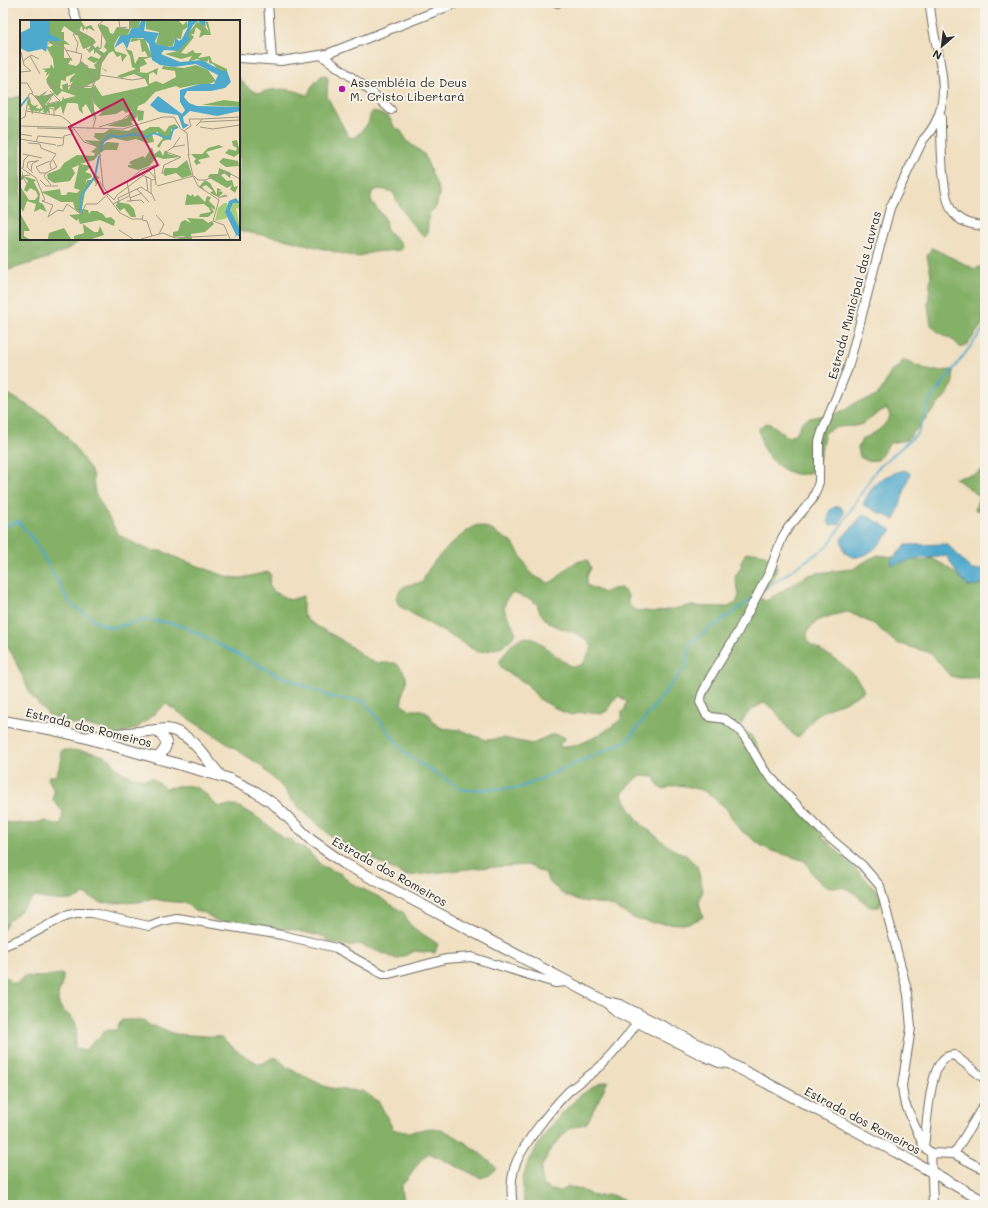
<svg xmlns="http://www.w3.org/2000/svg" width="988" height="1208" font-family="Mali,sans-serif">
<rect width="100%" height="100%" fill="#f7f3e8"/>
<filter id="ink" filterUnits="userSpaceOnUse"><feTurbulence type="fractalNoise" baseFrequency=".025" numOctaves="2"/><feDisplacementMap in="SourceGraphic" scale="8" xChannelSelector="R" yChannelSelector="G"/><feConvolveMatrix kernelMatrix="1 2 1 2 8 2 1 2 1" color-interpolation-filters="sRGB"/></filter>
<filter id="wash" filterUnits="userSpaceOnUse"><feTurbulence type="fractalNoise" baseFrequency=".012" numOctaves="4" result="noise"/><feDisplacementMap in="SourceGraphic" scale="16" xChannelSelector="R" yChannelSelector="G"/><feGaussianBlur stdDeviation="0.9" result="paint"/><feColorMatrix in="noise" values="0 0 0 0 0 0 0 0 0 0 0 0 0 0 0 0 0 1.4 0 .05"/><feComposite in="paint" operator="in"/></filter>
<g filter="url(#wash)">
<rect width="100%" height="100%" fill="#f0e0c1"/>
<!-- forest -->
<path fill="#84b068" stroke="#586e4a" d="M 325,75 L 328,78 L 327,96 L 348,136 L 353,138 C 359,134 364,129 368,123 C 370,119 369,115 373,111 L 389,117 L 395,128 L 401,131 L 408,142 L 424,154 L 439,191 L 439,196 L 436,207 L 429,214 L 427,234 L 424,236 C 410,225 400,208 393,192 L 380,189 L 373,191 C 366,202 379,208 384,217 C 386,221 385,225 387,229 C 392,236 400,240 403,248 L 401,250 L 374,252 L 356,257 L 280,238 L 239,231 L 239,78 C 244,83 248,89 256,92 C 261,94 266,90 271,90 C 285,88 297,90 308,96 L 311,87 L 321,76 Z
M 21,96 L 21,239 L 82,239 C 58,259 31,262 3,272 L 3,101 Z
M 932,248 L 975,269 L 984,265 L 985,262 L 985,321 L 967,345 L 961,348 L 954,341 L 938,332 L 931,325 L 928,306 L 931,274 L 927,256 Z
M 903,360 L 931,371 L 953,370 C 954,379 953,385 948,393 L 907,440 L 890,443 L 878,460 L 868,461 L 860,457 L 858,448 L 862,439 C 875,433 883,429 890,416 L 887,408 C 878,412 871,419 862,424 C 852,429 840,423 825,432 C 823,440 820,463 815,468 C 800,486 769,463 763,447 C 761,441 760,434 759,428 L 766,423 C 776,425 780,432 789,437 L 797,432 L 802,422 L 810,418 L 842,412 L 857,402 L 867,400 L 876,396 L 882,389 L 892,370 L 899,367 Z
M 3,391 L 47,417 L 68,438 L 90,469 L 93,476 L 95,493 L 118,534 L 141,547 L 153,551 L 162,551 L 177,558 L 228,577 L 241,578 L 268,572 L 271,575 L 269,585 L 274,592 L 290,600 L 303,596 L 303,613 L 308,621 L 340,639 L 369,660 L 378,663 L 396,663 C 418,685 398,685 403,706 L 410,710 L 422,710 L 430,715 L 434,723 L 442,728 L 460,730 L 486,740 L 504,738 L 532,744 C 544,740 550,730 564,737 L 565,740 L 559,744 L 561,747 C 578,749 610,730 622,718 L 622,712 L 624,711 L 627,702 L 619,696 L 612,701 L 609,710 L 601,714 L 581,712 L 572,715 L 563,712 L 539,699 L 527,684 L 503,670 L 499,663 C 528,610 542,653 574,667 L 583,664 L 592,647 C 577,622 546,637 537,604 L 530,599 L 512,593 L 506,600 L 504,609 L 516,633 C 508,646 493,651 478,652 L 399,606 L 396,598 C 403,582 408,586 423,582 C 427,563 460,534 477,525 L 488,528 L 513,543 L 532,575 L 549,583 C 565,576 565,562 587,560 L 591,568 L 587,576 L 587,585 L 604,593 L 612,589 L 621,588 L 628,595 L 628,604 L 635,610 L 656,612 L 689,606 L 728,607 L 736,603 L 739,595 L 735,577 L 742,565 L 740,563 L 746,553 C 761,550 769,555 777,567 L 775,576 L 757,597 L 766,601 L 806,576 L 816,573 L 853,569 L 869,559 L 878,555 L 925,561 L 931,558 L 946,566 L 967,584 L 976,586 L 985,581 L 985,682 L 979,678 L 959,678 L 950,676 L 931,653 L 896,643 L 874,624 L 848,612 C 836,614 810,619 807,634 C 807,636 808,640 809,643 C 830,657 853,666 864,691 C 852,701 836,704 822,712 C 811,718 807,730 797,738 C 784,728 778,707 764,703 C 752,708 744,715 740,728 L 751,735 L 770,772 L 824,838 L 878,891 L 883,899 L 879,907 L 870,907 C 862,901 856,893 847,889 C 841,887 837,887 831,887 C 818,886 811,871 805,861 L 770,850 L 762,846 L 739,829 L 726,808 L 705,791 L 686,786 L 677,785 L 663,789 L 659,787 L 654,777 L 640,776 L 625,789 L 622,795 L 632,812 L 642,825 L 672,849 L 686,855 L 697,866 L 703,890 L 699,903 L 703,917 L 690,923 L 682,924 L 654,923 L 635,919 L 610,905 L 581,901 L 564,895 L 549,882 L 545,873 L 527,865 L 477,868 L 406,876 L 335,840 L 292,801 L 286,791 L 260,765 L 166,704 L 137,728 L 115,736 L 95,727 L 72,724 L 49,715 L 32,697 L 12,654 L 3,640 Z
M 985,468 L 985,511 L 975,510 L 979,496 L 955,478 L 976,474 Z
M 63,750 C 78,750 93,751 106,757 C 111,759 112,762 115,766 C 122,774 141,782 152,778 L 165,788 C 175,787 191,783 199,789 C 207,793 210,802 218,806 C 223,808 228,804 233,805 C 245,807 275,829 282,838 L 292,840 L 297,845 L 308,851 L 322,866 L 342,874 L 349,882 L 381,898 L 404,913 L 408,922 L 415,929 L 438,944 L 435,953 L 415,951 L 397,959 L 359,944 L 349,946 L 328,942 L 325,937 L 290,929 L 262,929 L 234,920 L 225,923 L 215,920 L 205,913 L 194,911 L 186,903 L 164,901 L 155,899 L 138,902 L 110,903 L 100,902 L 84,894 C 73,905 48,899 34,897 L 12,919 L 9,919 L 3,930 L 3,822 L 29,824 L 44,821 L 61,825 L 63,812 L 53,800 L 54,791 L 48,778 L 49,776 L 55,776 C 60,767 63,761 61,751 Z
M 3,974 L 11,982 L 16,984 L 24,976 L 42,977 L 61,974 L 63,975 C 64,982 58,992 58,998 C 58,1010 68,1013 74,1020 C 80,1028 74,1039 75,1048 L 84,1051 L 106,1030 L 116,1030 L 122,1020 L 144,1020 L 149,1026 L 156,1026 L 175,1034 L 221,1037 L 236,1050 L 257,1063 L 262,1064 L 272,1058 L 277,1058 L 288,1068 L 324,1086 L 335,1089 L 363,1091 L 379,1102 L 393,1129 C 414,1137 422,1125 439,1129 C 453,1132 487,1157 496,1168 L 490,1175 L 481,1178 L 429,1153 C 416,1161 413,1176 401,1186 L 403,1205 L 3,1205 Z
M 608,1081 L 587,1123 L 569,1129 L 550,1150 L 541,1168 L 542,1185 L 551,1190 L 560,1191 L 568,1187 L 577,1188 L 594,1196 L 612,1195 L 633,1205 L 524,1205 C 523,1195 522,1184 524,1174 C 533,1144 576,1087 608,1081 Z"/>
<!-- water -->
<path fill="#4fa9cd" stroke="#3d6a7c" d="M 904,470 L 910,473 L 895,520 L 863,505 C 872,483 881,476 904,470 Z
M 837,506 L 841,507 L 844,513 L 839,524 L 830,525 L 828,521 L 830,510 Z
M 864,514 L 892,530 C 884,539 869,559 854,557 C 851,557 847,554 845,553 L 841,539 Z
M 947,544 L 972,570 L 985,569 L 985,583 L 969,587 L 957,574 L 947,556 L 917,559 L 892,565 L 891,560 L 906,545 Z"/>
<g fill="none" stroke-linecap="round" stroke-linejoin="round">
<!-- stream -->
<path stroke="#4fa9cd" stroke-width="2" d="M 3,527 L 18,521 L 35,542 L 70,603 L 98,623 L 113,628 L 144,620 L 171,623 L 187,628 L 278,675 L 335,698 L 364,701 L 407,755 L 463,790 L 519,788 L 627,741 L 685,667 L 691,642 L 752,599
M 763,590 L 828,546 L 876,470 L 918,433 L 930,400 L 985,327"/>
</g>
</g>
<g filter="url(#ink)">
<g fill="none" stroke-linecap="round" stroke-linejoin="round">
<defs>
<path id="minor" d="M 71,3 L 77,21
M 268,3 L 272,60
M 557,3 L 558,3
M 930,3 C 932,52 962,99 923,140 L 890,208 L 848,368 L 822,432 L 819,442 L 819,482 L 816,491 L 812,500 L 788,528 L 782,538 L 769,573 L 735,637 L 711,676 L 702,694 L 700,702 L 706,714 L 711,717 L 725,719 L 737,728 L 745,737 L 764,770 L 789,797 L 825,834 L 862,865 L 880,886 L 908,994 L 911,1028 L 902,1086 L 904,1101 L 924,1147 L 931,1153
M 321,55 L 368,89 L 391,110
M 239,58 L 281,61 L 327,54 L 457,3
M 941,117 C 941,138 941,200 954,214 C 962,223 973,225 985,226
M 3,946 L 28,936 L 65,916 L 76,913 L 92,913 L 149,926 L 162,921 L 177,918 L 282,935 L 324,945 L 336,948 L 383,974 L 389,974 L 446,959 L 471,957 L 555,983 L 569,982
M 924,1146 C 927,1126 929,1077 941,1062 C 944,1057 948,1056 954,1055 L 985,1079
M 931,1153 L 954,1154 L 985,1170
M 931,1153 L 933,1205
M 954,1154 L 985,1103
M 513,1205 C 511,1194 511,1180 514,1169 C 520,1147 552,1108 568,1092 C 579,1082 591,1075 602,1065 C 616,1051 629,1035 640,1018"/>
<path id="major" d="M 3,721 L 49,729 L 83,737 L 227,778 L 256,792 L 275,805 L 311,840 L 345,864 L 606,1002 L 618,1012 L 707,1057 L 719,1062 L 729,1063
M 155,730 C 169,740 170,746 157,758
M 89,737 L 167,729 C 191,732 205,758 220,775
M 608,1002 L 620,1005 L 721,1056 L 729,1063 L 896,1152 L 985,1202"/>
</defs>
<!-- minor casing -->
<use href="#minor" stroke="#706a60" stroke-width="10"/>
<!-- major casing -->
<use href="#major" stroke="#706a60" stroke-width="12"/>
<!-- minor -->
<use href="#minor" stroke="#fff" stroke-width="8"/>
<!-- major -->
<use href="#major" stroke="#fff" stroke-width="10"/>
</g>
</g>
<!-- markers -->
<circle fill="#b5179e" stroke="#f7f3e8" stroke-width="1.5" cx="342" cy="89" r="4"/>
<g text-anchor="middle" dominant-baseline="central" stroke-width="4" stroke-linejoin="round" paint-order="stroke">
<!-- poi labels -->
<g font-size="12" fill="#2b2b2b" stroke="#f7f3e8" text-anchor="start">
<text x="350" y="82">Assembléia de Deus<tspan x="350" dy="14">M. Cristo Libertará</tspan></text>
</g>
<!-- street labels -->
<g font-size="12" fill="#2b2b2b" stroke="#f7f3e8">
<text transform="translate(854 295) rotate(-75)">Estrada Municipal das Lavras</text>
<text transform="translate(89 727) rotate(14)">Estrada dos Romeiros</text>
<text transform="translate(390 871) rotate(29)">Estrada dos Romeiros</text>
<text transform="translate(863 1120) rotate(28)">Estrada dos Romeiros</text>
</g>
</g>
<!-- overview -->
<g transform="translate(20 20)">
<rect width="220" height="220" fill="#f0e0c1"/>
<path d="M 214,182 L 220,183 L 220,189 L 216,188 L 220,209 L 211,194 L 210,187 ZM 204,183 L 207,183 L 207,198 L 195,201 L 198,188 Z" fill="#a5cc77"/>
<path d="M 30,1 L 61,1 L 65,7 L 71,5 L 75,11 L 68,8 L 66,14 L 67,10 L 65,8 L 63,11 L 62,6 L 58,10 L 74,19 L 76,22 L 73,25 L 75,28 L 78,26 L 80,29 L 77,29 L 84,33 L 87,30 L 84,27 L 86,22 L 78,6 L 81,4 L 88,7 L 90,13 L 93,14 L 97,7 L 109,9 L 109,1 L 120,1 L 118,9 L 111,8 L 107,16 L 99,16 L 94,25 L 95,31 L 107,35 L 102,42 L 101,35 L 97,37 L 93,31 L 89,33 L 82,43 L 81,48 L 86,50 L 87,52 L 81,48 L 80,59 L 63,68 L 71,68 L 75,65 L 82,76 L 128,66 L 125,59 L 114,54 L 101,58 L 97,56 L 116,49 L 112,47 L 110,36 L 101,22 L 106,29 L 112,31 L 115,44 L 119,37 L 128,37 L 125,31 L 122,32 L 120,20 L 110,22 L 112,18 L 125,19 L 132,37 L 124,39 L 127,44 L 120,47 L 120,52 L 116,52 L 127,53 L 138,48 L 137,55 L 133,52 L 129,54 L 129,64 L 136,61 L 143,64 L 156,57 L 155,51 L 142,49 L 143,46 L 164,48 L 176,45 L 188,50 L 196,61 L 187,65 L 180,64 L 160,68 L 156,66 L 135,72 L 125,83 L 118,86 L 117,90 L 124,91 L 123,100 L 118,101 L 117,92 L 116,98 L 111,102 L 113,105 L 104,107 L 87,106 L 107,98 L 112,91 L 106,93 L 103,90 L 96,94 L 78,96 L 82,92 L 74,83 L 72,75 L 75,96 L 73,103 L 74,96 L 65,97 L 72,95 L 66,84 L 62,88 L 63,94 L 59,90 L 58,84 L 55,83 L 47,83 L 43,95 L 41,86 L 35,91 L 34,87 L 29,87 L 30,94 L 27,91 L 27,94 L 23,92 L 24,89 L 18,93 L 19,90 L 16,92 L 14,90 L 12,95 L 11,90 L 7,89 L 10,88 L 7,83 L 10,77 L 11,84 L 15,86 L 18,84 L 16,88 L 20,89 L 21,87 L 22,90 L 22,87 L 14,75 L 19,76 L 28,70 L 23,76 L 34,73 L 26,60 L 30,53 L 26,56 L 27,52 L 24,52 L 26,50 L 21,49 L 30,48 L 31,44 L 34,49 L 33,39 L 25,25 L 30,27 L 33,25 L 28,22 L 29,20 L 43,21 L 30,15 ZM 44,6 L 58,16 L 63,29 L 71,26 L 68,30 L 70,32 L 74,29 L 74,34 L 76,32 L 81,36 L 79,39 L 71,36 L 67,39 L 74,43 L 78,41 L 74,45 L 76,49 L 68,48 L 62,41 L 56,46 L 48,44 L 52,38 L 44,38 L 44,24 L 50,25 L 44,20 L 44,12 L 41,12 ZM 56,53 L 50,59 L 50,63 L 53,61 L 49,69 L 51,71 L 48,69 L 48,63 L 42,65 L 43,70 L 40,68 L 41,60 L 46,61 L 46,57 ZM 42,71 L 56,76 L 44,79 L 43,76 L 42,81 L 25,85 L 31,77 L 35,74 L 37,76 ZM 126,1 L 159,1 L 163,5 L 167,1 L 168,7 L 163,10 L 161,19 L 155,18 L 153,26 L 147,27 L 136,24 L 139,12 L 126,9 ZM 185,1 L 188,2 L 191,15 L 184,15 L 179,18 L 181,11 L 176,7 L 174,14 L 171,14 L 174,17 L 161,33 L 166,34 L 173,30 L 175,33 L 182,33 L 178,38 L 190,36 L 192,42 L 207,49 L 207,51 L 201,53 L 193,44 L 189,43 L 189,39 L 187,42 L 177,39 L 168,42 L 172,36 L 161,39 L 145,34 L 157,31 L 165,21 L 169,19 L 167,15 L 177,2 L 182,3 L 189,12 ZM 204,80 L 220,82 L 220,87 L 182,85 ZM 155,104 L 160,109 L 158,107 L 151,109 L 151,119 L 143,121 L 139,128 L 137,126 L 143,118 L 138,115 L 138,112 L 132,114 L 134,122 L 127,123 L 116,119 L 107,121 L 93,118 L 85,121 L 83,125 L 87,122 L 99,123 L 97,130 L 85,130 L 80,133 L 81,137 L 79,134 L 74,140 L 60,144 L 72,146 L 65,152 L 71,154 L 72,157 L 66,160 L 66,163 L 67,160 L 73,160 L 75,154 L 80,158 L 77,159 L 77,166 L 74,160 L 65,172 L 62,189 L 68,190 L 69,194 L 71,191 L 77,191 L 83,194 L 86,198 L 91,197 L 95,201 L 94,206 L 80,200 L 60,204 L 58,198 L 57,201 L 49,195 L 60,194 L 55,189 L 53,182 L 41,182 L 21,172 L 40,169 L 41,175 L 46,175 L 48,172 L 57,173 L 60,170 L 54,168 L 59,145 L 52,148 L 55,153 L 50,161 L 34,163 L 28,159 L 27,154 L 40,149 L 44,143 L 57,135 L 74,136 L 75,133 L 71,132 L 77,127 L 64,120 L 80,121 L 74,117 L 75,113 L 84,113 L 90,109 L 108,111 L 115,107 L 123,111 L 130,107 L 139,107 L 145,112 L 149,106 ZM 217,120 L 220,133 L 214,137 L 205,133 L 209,129 L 216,131 L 217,128 L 213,126 L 212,121 ZM 199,125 L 203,127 L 186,132 L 190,137 L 178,140 L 181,143 L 176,145 L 174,141 L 176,139 L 171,134 L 182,134 L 188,128 ZM 132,127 L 134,134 L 140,130 L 143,136 L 145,130 L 148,134 L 160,137 L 144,139 L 137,137 L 129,146 L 118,150 L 108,147 L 108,145 L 112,145 L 109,143 L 111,141 L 123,136 L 125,138 ZM 203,138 L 218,141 L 219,146 L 206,147 L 199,142 ZM 167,140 L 172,155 L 162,158 L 156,153 L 145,156 L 143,153 L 145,148 L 157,148 ZM 199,148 L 211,153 L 210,158 L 204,153 L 201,155 L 207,161 L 212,160 L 214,167 L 218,166 L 215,173 L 210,169 L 212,165 L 207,168 L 188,157 L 190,154 L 198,154 ZM 3,151 L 3,156 L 16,160 L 14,162 L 20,174 L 19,182 L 23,184 L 27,192 L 20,189 L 14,192 L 16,184 L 7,181 L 3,192 L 0,186 L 0,166 L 9,180 L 15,180 L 18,176 L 16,171 L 10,168 L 7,172 L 4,170 L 8,161 L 5,158 L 0,161 ZM 185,160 L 190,163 L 197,175 L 197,168 L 202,170 L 198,171 L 203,172 L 201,175 L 198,177 L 190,173 L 193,171 L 186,165 L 182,167 L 185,170 L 179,167 ZM 167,174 L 171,176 L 173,174 L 174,177 L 178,175 L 185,182 L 187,176 L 191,177 L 189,181 L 195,187 L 195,190 L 191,187 L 194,192 L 188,197 L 179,197 L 180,194 L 191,192 L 189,188 L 184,184 L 165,185 ZM 97,182 L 109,184 L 114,189 L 116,197 L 111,197 L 104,188 L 100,191 L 96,186 ZM 0,193 L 10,211 L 4,211 L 4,216 L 9,219 L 1,219 ZM 167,198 L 183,199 L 188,203 L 192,201 L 194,204 L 185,212 L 171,214 L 172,219 L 157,219 L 166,216 L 153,217 L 153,212 L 158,211 L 161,202 L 165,200 L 171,203 ZM 63,204 L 74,212 L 78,212 L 80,206 L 84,215 L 72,219 L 54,219 L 54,216 L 64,213 ZM 44,208 L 51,219 L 28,219 L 29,213 Z" fill="#84b068" fill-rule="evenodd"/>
<path d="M 10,1 L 30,1 L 30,14 L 43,21 L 28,21 L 26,32 L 22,29 L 8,32 L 0,28 L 0,13 L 10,8 ZM 121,1 L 126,1 L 124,11 L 139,13 L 135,21 L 136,24 L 149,27 L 154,26 L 155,17 L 159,21 L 162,19 L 168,7 L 168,1 L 185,1 L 186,7 L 178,1 L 173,5 L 168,15 L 170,19 L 158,31 L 144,30 L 141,34 L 160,42 L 182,40 L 202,51 L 207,51 L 211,62 L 205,68 L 191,71 L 167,71 L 164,77 L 169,83 L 177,86 L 220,87 L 220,91 L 197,96 L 170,91 L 163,97 L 164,103 L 169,105 L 163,109 L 158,95 L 139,92 L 130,85 L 138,76 L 162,94 L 165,90 L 160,82 L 160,70 L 180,64 L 194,64 L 198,55 L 176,44 L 154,47 L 140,45 L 132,40 L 129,24 L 123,18 L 111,18 L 107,29 L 103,22 L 94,28 L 100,16 L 108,15 L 112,8 L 118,8 ZM 216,178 L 220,183 L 213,183 L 210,190 L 220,209 L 220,217 L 217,215 L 213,219 L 216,215 L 205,192 L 209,181 Z" fill="#4fa9cd"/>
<path fill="none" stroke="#4fa9cd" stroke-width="2" d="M 0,87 L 8,77M 81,131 L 82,123 L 90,115 L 98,117 L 115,114 L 127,117 L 134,113 L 150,119 L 153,109 L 158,107M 60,192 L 61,176 L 75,156 L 79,136"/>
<path fill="none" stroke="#a19885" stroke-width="1" d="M 99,1 L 100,8 L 107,7M 60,8 L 59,11 L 72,18 L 71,25M 27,25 L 32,21 L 44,27 L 52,41M 78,30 L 81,28 L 82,13 L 78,5 L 83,1M 56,32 L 58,23 L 53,14 L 64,14M 70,33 L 66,28 L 70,23 L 83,37 L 73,67 L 73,90 L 76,97 L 73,108M 10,36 L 20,54M 3,41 L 11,35 L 19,39M 0,52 L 11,51 L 4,45 L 1,32M 79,55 L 112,60 L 125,58M 27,62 L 31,69 L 33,66 L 29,62M 0,63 L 7,63 L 13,73 L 9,74 L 5,97 L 0,99M 45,68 L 53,64 L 53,68 L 73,66 L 73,57 L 67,52 L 68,46 L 60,43 L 62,34 L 46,30M 11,73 L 16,78 L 30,75 L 31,79 L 27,84 L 40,81 L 30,71M 16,78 L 25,87 L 34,89 L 34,96M 182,99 L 220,97M 0,106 L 69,108M 176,106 L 180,102 L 220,100M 79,107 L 102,100 L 111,93 L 117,94 L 116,98M 180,107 L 193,109 L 220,105M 17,108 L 52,109M 67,108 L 103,109 L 143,97 L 154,97 L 161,109 L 167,113 L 169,136M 164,111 L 171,106 L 169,99 L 182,99 L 180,102M 0,114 L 12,116M 0,119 L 36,125M 16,122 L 18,116 L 44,118M 8,123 L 20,124 L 21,128 L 36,134 L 30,143 L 31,149M 37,126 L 43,125 L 44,116 L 52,114 L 53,109M 153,127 L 160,117M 3,134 L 22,138M 168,134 L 173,156 L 178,166 L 199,180 L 193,201 L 204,205 L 210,219M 0,147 L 16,158 L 25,180 L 22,181 L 33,185 L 28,197 L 38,190 L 43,191 L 47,184 L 61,194 L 66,184 L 77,184 L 88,174 L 83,166 L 79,127 L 64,122 L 49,102 L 41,96 L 6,91M 3,148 L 4,140 L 9,135M 11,151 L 12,144 L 19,140M 13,153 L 7,147 L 8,142 L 17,141M 26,153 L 20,153 L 16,147 L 30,141M 26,153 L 37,147 L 33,140M 26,153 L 24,156 L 31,165M 142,154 L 144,145 L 161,137 L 146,132 L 153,127 L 165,125M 122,155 L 131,159 L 131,174M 126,156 L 128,171M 174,156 L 178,160 L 185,160 L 207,152 L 220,159M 20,160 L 26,166 L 38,166M 7,164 L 2,156 L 10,155M 75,166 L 79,161 L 83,166M 137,166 L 173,156M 117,169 L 129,182M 88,174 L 94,180 L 97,175 L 129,151 L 136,159 L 132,160M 87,176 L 100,193 L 112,199 L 122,199M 110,178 L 122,173M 198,178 L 205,175 L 207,176 L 201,177M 107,181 L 121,180 L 124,183M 99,182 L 98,178 L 121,167 L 132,174 L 135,181M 111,182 L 107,162 L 121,150 L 134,146 L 136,165M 93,184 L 109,176M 123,195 L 122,200 L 127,201 L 132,216M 136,195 L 144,204 L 139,214M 99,210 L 113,219M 121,219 L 143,213 L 155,218 L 207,215"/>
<path fill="#c2185b" fill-opacity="0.15" stroke="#c2185b" stroke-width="2" d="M 103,79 L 138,145 L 84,174 L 49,107 Z"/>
<rect width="220" height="220" fill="none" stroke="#2b2b2b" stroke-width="2"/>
</g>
<!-- margin -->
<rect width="988" height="1208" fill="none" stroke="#f7f3e8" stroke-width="16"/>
<!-- north arrow -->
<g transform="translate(942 46) rotate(208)" stroke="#f7f3e8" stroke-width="3" paint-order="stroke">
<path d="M0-3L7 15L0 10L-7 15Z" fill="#2b2b2b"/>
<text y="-6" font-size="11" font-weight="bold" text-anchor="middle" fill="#2b2b2b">N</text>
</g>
</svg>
